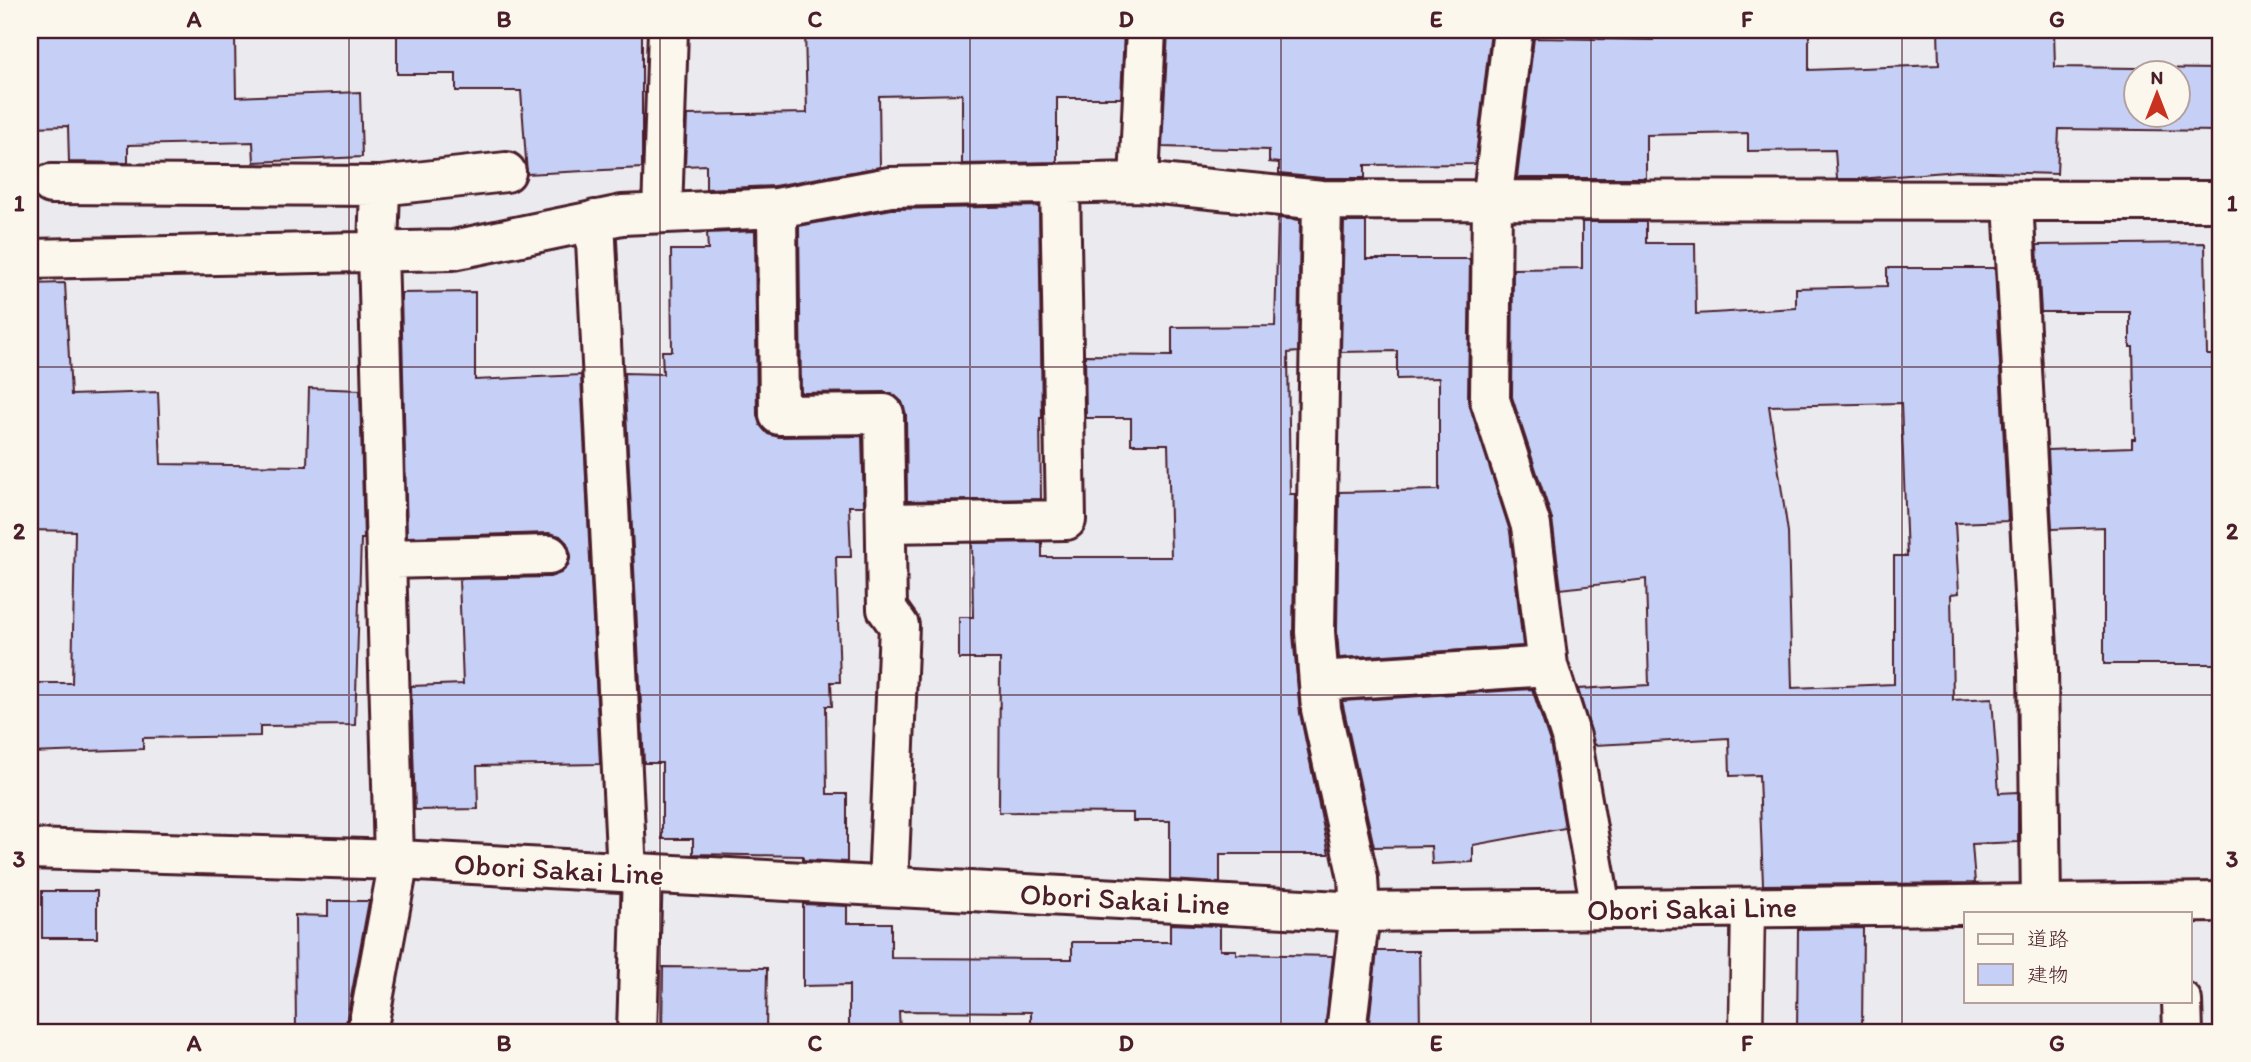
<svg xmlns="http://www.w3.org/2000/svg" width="2251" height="1062" font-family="Itim,'Klee One',sans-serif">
<rect width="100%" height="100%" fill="#ebebef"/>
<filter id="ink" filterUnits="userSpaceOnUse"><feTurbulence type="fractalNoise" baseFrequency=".0143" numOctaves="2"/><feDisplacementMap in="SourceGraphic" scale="14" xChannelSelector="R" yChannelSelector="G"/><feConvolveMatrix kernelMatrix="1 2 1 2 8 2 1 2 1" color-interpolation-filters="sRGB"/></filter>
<g filter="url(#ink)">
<!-- building -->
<path fill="#c6d0f7" stroke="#4a1f2b" stroke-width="2" fill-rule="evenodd" d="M 30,30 L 206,30 L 207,39 L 235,39 L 236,97 L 360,92 L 362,157 L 254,162 L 253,142 L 128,145 L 128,163 L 69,162 L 68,126 L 30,127 Z
M 397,30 L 642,30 L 642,168 L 527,174 L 521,91 L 456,91 L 456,74 L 397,74 Z
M 805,30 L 1124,30 L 1121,98 L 1057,98 L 1057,162 L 962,164 L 962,94 L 879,96 L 880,167 L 774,186 L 706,189 L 706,165 L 685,166 L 687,115 L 807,113 Z
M 1331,30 L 1491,30 L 1475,164 L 1365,165 L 1365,178 L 1323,178 L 1279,174 L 1279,163 L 1269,162 L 1269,150 L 1162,147 L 1168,31 L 1331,35 Z
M 1653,30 L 1809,30 L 1809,70 L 1939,65 L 1938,30 L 2054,30 L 2055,67 L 2219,69 L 2218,131 L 2059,129 L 2057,174 L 1958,171 L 1859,179 L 1837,179 L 1835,150 L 1748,151 L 1748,133 L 1646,135 L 1646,178 L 1517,178 L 1534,38 L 1653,40 ZM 2136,74 L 2178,74 L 2178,116 L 2136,116 Z
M 1039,206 L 1042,418 L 1040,418 L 1041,499 L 907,501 L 906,414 L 902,402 L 894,395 L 884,392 L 801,393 L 799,226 L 892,209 Z
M 1278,218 L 1300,220 L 1298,352 L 1288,353 L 1290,494 L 1295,494 L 1293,634 L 1300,713 L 1329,854 L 1220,854 L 1220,883 L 1170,880 L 1170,821 L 1133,821 L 1133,813 L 999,812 L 1000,659 L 959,659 L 959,617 L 973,617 L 972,543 L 1042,542 L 1042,557 L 1171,557 L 1168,444 L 1131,444 L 1131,418 L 1086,418 L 1085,355 L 1172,356 L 1172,327 L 1275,326 Z
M 1344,222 L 1366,222 L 1366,259 L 1470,259 L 1468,400 L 1510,531 L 1523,646 L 1339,658 L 1337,631 L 1339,492 L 1439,490 L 1439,378 L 1397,379 L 1397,351 L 1341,352 Z
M 1582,222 L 1646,222 L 1646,243 L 1695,243 L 1696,314 L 1796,308 L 1796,288 L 1887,286 L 1887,268 L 1995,268 L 2008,521 L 1955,523 L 1959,593 L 1951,594 L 1953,700 L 1992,698 L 1999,793 L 2018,792 L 2018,842 L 1972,844 L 1975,883 L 1763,885 L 1759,775 L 1730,776 L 1729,738 L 1595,745 L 1578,689 L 1649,685 L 1646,579 L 1561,589 L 1552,519 L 1512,397 L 1513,269 L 1582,268 ZM 1901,403 L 1907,556 L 1894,556 L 1894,684 L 1792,688 L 1788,532 L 1769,406 Z
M 755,231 L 757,415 L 760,425 L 768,434 L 779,437 L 862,436 L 864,506 L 849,506 L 851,557 L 836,557 L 840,682 L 831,682 L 832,706 L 826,706 L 827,794 L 847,794 L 847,862 L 803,860 L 803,856 L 693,854 L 693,839 L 662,839 L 662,763 L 644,763 L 624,373 L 663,374 L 662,351 L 672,351 L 671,250 L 708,250 L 707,233 Z
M 2205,243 L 2207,355 L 2213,355 L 2213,437 L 2221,437 L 2221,664 L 2104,664 L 2104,527 L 2052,529 L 2048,450 L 2132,447 L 2132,439 L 2135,439 L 2133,347 L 2130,347 L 2130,312 L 2041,312 L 2037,245 Z
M 65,283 L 71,395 L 158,392 L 161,464 L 307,466 L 309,388 L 360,390 L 364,539 L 361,539 L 355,725 L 260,726 L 260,736 L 143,738 L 143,749 L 30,753 L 30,683 L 72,683 L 75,531 L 30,530 L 30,284 Z
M 475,292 L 475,380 L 581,375 L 600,764 L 477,766 L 478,809 L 415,810 L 411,686 L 463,684 L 459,579 L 550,577 L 561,573 L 568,566 L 571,555 L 567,543 L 560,536 L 549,533 L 407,537 L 401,293 Z
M 1532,689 L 1550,742 L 1565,828 L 1473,845 L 1473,862 L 1432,864 L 1431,846 L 1374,847 L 1342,701 Z
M 42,891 L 97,891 L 97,938 L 42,938 Z
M 328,901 L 369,901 L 345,1029 L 323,1032 L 296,1032 L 295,915 L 328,916 Z
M 803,904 L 847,906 L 847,923 L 891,923 L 891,958 L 1072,959 L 1072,942 L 1170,942 L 1170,924 L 1220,926 L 1220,950 L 1236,950 L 1236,954 L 1333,956 L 1325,1032 L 1251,1031 L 1251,1029 L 1165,1030 L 1165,1032 L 1031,1032 L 1031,1012 L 899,1011 L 900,1032 L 849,1032 L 849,985 L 803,986 Z
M 1863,928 L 1862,1032 L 1797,1032 L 1798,929 Z
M 1377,951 L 1419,951 L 1420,1032 L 1368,1032 Z
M 663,967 L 767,968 L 766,1032 L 662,1032 Z"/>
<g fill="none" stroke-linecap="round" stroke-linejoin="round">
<defs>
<path id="service" d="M 1746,1032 L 1748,907"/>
<path id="minor" d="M 1513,30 L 1492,202 L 1490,400 L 1531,526 L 1548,666 L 1571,737 L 1601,909
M 1139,182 L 1146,30
M 51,184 L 380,186 L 506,172
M 380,186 L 378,251 L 394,860
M 1322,200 L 1315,632 L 1321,709 L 1358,878 L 1360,912 L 1346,1032
M 2013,201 L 2038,668 L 2041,903
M 777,208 L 779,415 L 884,414 L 887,609 L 899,626 L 888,886
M 662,213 L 668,30
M 595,220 L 627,873
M 30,259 L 453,250 L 622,215 L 777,208 L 890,187 L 1139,182 L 1322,200 L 2221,201
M 886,523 L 1066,520 L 1060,184
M 386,559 L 549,555
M 1319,681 L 1548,666
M 2182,1001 L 2183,1032
M 367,1032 L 399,860
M 637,1032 L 642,874"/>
<path id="secondary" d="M 30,849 L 399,860 L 1360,912 L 2221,902"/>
</defs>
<!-- service casing -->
<use href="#service" stroke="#4a1f2b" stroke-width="37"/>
<!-- minor casing -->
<use href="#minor" stroke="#4a1f2b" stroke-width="44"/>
<!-- secondary casing -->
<use href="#secondary" stroke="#4a1f2b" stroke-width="44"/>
<!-- service -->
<use href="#service" stroke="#fbf7ec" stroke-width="32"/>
<!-- minor -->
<use href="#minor" stroke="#fbf7ec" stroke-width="38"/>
<!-- secondary -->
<use href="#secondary" stroke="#fbf7ec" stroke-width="38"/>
</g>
</g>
<!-- grid -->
<path fill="none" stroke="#4a1f2b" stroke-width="2" stroke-opacity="0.55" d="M 349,30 L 349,1032M 660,30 L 660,1032M 970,30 L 970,1032M 1281,30 L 1281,1032M 1591,30 L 1591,1032M 1902,30 L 1902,1032M 30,367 L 2221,367M 30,695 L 2221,695"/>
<g text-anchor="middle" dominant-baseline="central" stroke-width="5" stroke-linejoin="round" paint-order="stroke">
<!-- street labels -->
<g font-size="30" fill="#4a1f2b" stroke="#fbf7ec">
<text transform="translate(559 869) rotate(3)">Obori Sakai Line</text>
<text transform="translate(1125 899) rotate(3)">Obori Sakai Line</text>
<text transform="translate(1692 908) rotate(-1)">Obori Sakai Line</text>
</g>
</g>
<!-- margin -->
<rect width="2251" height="1062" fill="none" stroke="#fbf7ec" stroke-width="77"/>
<!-- legend -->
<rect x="1964" y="912" width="228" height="91" fill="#fbf7ec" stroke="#b4a19f" stroke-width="2"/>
<rect x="1978" y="934" width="35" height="10" fill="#fbf7ec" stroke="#b4a19f" stroke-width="2"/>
<text x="2027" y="946" font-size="21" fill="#4a1f2b">道路</text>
<rect x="1978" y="964" width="35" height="21" fill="#c6d0f7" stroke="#b4a19f" stroke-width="2"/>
<text x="2027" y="982" font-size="21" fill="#4a1f2b">建物</text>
<!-- north arrow -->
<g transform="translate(2157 94)"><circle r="33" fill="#fbf7ec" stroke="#b4a19f" stroke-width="2"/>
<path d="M0-5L12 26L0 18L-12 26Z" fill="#c8321e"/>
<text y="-10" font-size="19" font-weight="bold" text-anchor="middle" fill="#4a1f2b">N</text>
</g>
<rect x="38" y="38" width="2174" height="986" fill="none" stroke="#4a1f2b" stroke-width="2.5"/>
<g font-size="23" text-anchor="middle" font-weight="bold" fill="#4a1f2b">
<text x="194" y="27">A</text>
<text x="504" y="27">B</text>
<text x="815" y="27">C</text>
<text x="1126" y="27">D</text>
<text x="1436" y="27">E</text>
<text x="1747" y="27">F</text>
<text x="2057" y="27">G</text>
<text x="19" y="211">1</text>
<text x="2232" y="211">1</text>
<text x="19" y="539">2</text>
<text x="2232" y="539">2</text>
<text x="19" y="867">3</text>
<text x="2232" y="867">3</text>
<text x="194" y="1051">A</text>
<text x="504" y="1051">B</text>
<text x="815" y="1051">C</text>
<text x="1126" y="1051">D</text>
<text x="1436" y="1051">E</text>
<text x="1747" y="1051">F</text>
<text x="2057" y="1051">G</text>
</g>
</svg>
